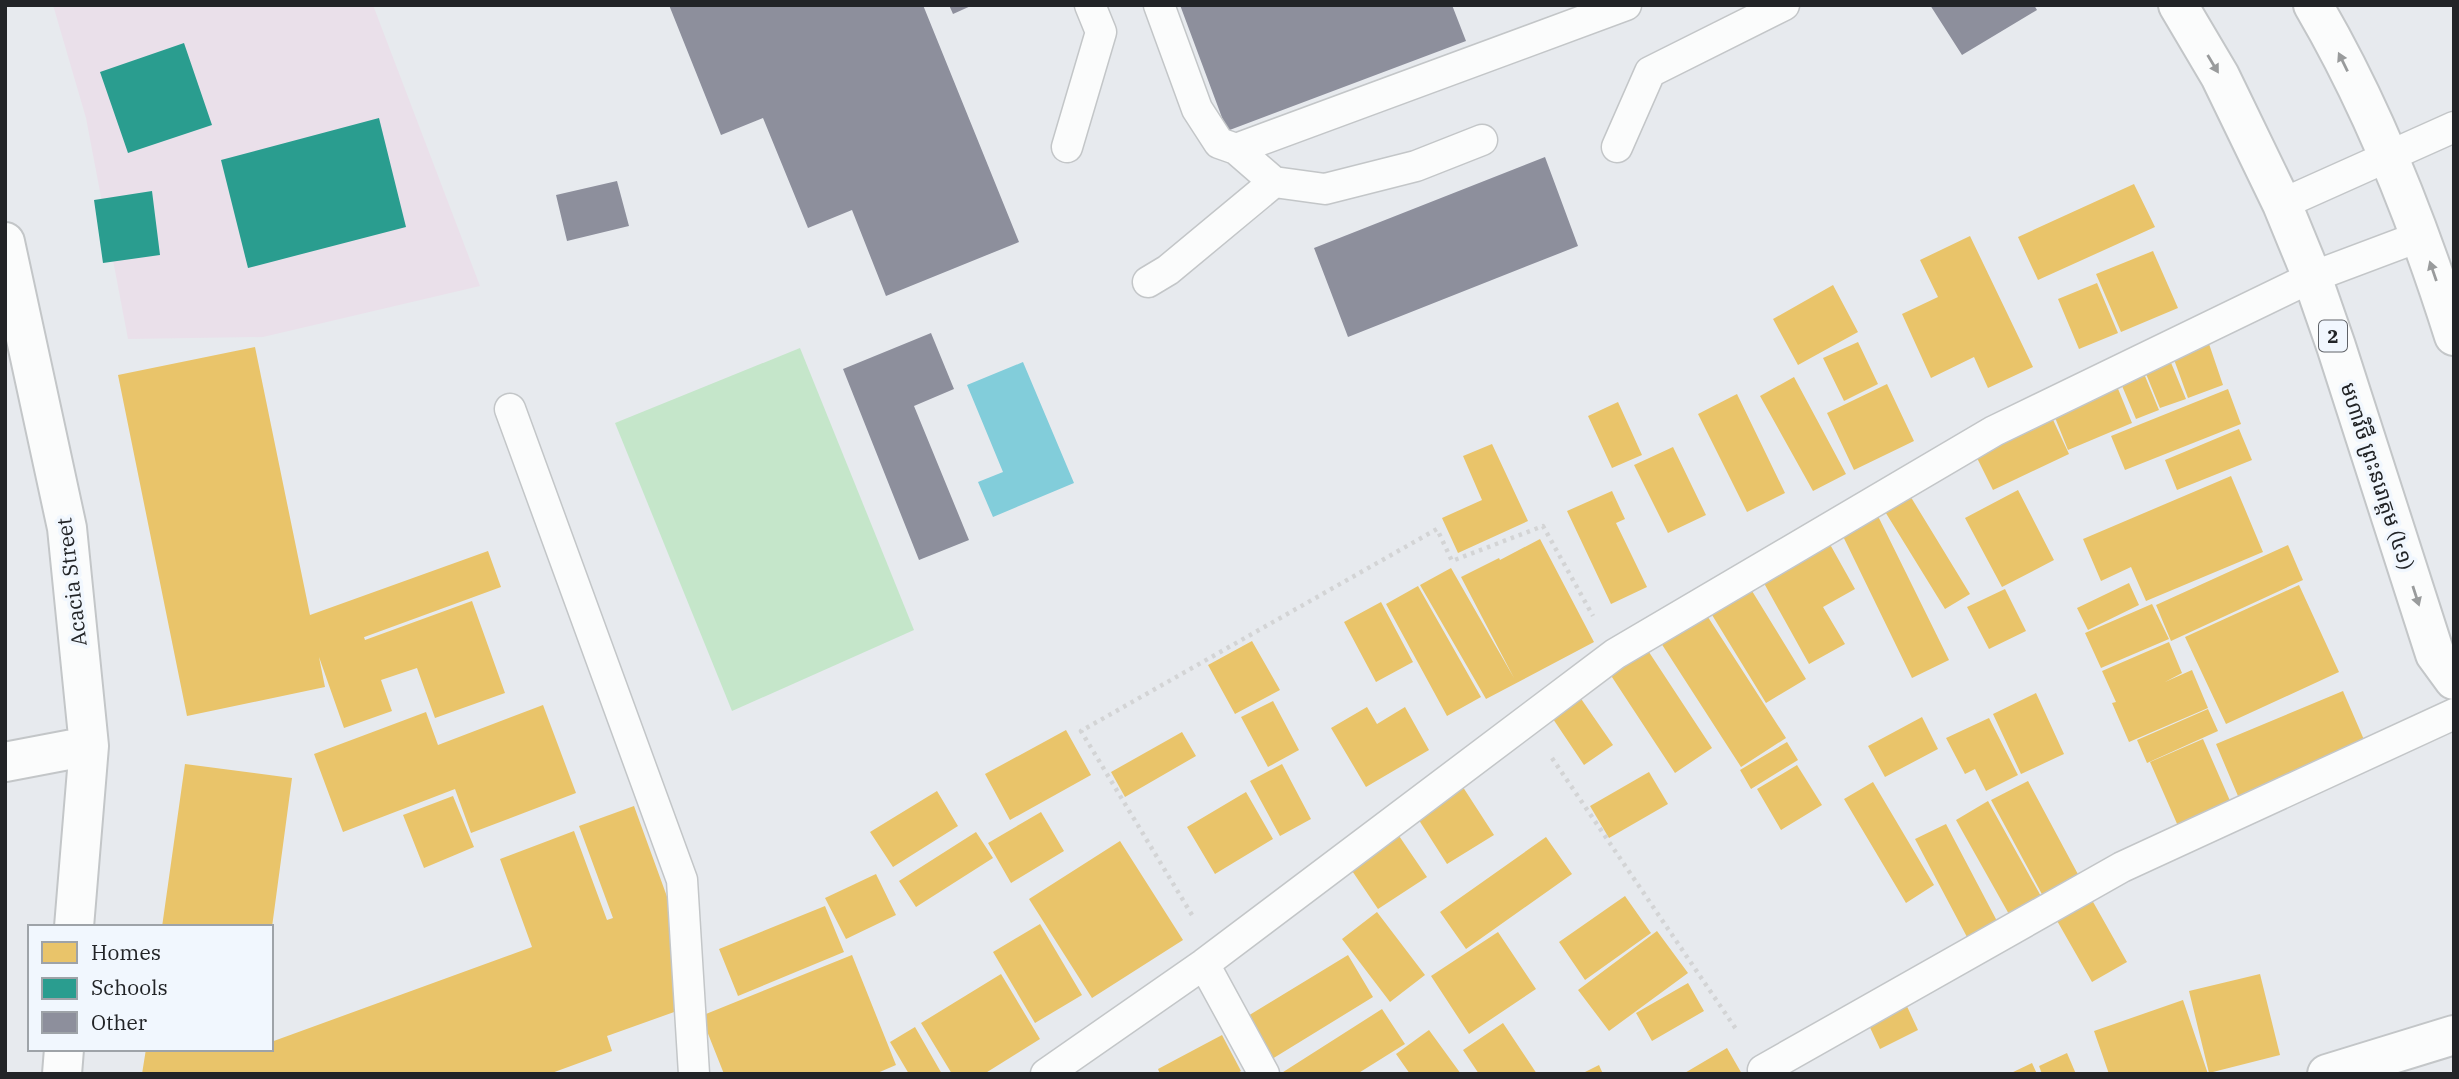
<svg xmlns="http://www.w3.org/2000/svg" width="2459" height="1079" font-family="'IBM Plex Serif','Noto Sans Khmer',serif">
<rect width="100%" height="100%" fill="#e7eaee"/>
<!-- education -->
<path fill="#eae0ea" d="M 53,5 L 373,5 L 480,286 L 263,337 L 128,339 L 86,118 Z"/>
<!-- green -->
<path fill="#c5e6ca" d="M 800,348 L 914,630 L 732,711 L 615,423 Z"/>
<!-- water -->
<path fill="#82cdda" d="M 1023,362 L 1074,483 L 993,517 L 978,482 L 1003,472 L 967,385 Z"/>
<!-- homes -->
<path fill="#e9c46a" d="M 2134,184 L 2155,227 L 2038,280 L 2018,237 Z
M 1970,236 L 2033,367 L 1988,388 L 1974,357 L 1931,378 L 1902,314 L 1938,297 L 1920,260 Z
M 2153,251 L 2178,308 L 2121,332 L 2096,274 Z
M 2097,283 L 2118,333 L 2079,349 L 2058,299 Z
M 1833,285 L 1858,332 L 1798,365 L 1773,319 Z
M 2208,341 L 2223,385 L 2188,398 L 2172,354 Z
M 1858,342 L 1878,384 L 1844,401 L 1823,358 Z
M 255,347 L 310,615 L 488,551 L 501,587 L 318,654 L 364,637 L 365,640 L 472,601 L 505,693 L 435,718 L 417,668 L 381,680 L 392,711 L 344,728 L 319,657 L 325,687 L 187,716 L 118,375 Z
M 2167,353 L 2186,399 L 2160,408 L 2142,364 Z
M 2140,364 L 2159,410 L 2136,419 L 2117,374 Z
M 1794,377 L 1846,474 L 1813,491 L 1760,396 Z
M 2114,379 L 2132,423 L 2068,450 L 2050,405 Z
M 1887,384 L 1914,441 L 1854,470 L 1827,413 Z
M 2228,389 L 2241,424 L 2125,470 L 2111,436 Z
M 1737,394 L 1785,493 L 1747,512 L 1698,414 Z
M 1618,402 L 1642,455 L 1612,468 L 1588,416 Z
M 2048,409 L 2069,454 L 1993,490 L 1971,446 Z
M 2239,429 L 2252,460 L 2177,490 L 2165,460 Z
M 1492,444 L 1528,521 L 1458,553 L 1442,518 L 1482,500 L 1463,456 Z
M 1673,447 L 1706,515 L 1668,533 L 1634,465 Z
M 2231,476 L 2263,552 L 2146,601 L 2131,567 L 2101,581 L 2083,539 Z
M 2018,490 L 2054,560 L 2002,587 L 1965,518 Z
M 1612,491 L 1625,519 L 1616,523 L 1647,587 L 1611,604 L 1567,511 Z
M 1909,494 L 1970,594 L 1945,609 L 1884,510 Z
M 1874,508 L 1949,660 L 1912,678 L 1838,526 Z
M 1540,539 L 1594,642 L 1486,699 L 1420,585 L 1451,568 L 1514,678 L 1461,577 L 1499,558 L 1500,560 Z
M 1827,539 L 1855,589 L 1823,607 L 1845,644 L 1809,664 L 1760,576 Z
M 2288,545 L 2303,580 L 2171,641 L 2156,605 Z
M 2129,583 L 2139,605 L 2088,630 L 2077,608 Z
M 2299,585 L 2339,672 L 2226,724 L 2185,637 Z
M 1418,586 L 1481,697 L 1447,716 L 1386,604 Z
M 1749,586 L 1806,679 L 1766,703 L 1709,610 Z
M 2005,589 L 2026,631 L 1989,649 L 1967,607 Z
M 1381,602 L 1413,662 L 1376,682 L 1344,622 Z
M 2152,604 L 2169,639 L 2101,668 L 2085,633 Z
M 1706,614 L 1786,738 L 1741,767 L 1661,643 Z
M 1252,641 L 1280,690 L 1235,714 L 1208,665 Z
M 2169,642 L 2182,673 L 2165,682 L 2192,670 L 2208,708 L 2129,742 L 2112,703 L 2116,702 L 2102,671 Z
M 1643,643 L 1712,748 L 1675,773 L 1606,668 Z
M 1575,690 L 1613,745 L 1584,765 L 1547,710 Z
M 2343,691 L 2365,742 L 2238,796 L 2216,744 Z
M 2036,693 L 2064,754 L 2021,774 L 1993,714 Z
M 1273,701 L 1299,750 L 1268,767 L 1241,717 Z
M 543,705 L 576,793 L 471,833 L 455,789 L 343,832 L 314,754 L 426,712 L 438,745 Z
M 1367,707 L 1377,724 L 1405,707 L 1429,750 L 1366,787 L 1331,728 Z
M 2208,709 L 2218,731 L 2147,763 L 2137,740 Z
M 1922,717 L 1938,749 L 1885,777 L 1868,746 Z
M 1989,718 L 2018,775 L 1986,791 L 1975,769 L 1965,774 L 1946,738 Z
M 1066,730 L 1091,775 L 1010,820 L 985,774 Z
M 1182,732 L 1196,756 L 1125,797 L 1111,772 Z
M 2203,739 L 2231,803 L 2178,826 L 2150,762 Z
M 1787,742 L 1798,760 L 1751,789 L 1740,770 Z
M 185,764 L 292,778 L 272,927 L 162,927 Z
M 1282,764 L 1311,819 L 1280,836 L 1250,781 Z
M 1797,765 L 1822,805 L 1781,830 L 1757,789 Z
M 1649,772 L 1668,804 L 1609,838 L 1590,806 Z
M 2028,781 L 2080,878 L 2044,898 L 1991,800 Z
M 1873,782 L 1934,885 L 1906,903 L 1844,799 Z
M 1461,784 L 1494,835 L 1447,864 L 1415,814 Z
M 937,791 L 958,826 L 893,867 L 870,832 Z
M 1246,792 L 1273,839 L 1215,874 L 1187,827 Z
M 453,796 L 474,847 L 424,868 L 403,815 Z
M 1988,801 L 2042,898 L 2010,916 L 1956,820 Z
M 634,806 L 705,1001 L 607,1036 L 612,1051 L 549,1074 L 142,1074 L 146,1049 L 271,1049 L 271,1042 L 532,947 L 500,859 L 574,831 L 607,920 L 613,918 L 579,826 Z
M 1041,812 L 1064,851 L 1011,883 L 988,843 Z
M 1946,824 L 1997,921 L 1967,937 L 1915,839 Z
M 1393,827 L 1427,877 L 1378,909 L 1344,859 Z
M 976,832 L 993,858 L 916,907 L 899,881 Z
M 1546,837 L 1572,874 L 1466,949 L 1440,912 Z
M 1120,841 L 1183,940 L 1092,998 L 1029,899 Z
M 876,874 L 896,915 L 846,939 L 825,898 Z
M 1625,896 L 1651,933 L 1585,980 L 1559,942 Z
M 2092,900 L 2127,962 L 2092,982 L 2056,919 Z
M 825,906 L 844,952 L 738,996 L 719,949 Z
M 1377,912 L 1425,975 L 1390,1002 L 1342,939 Z
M 1040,924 L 1082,995 L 1035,1023 L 993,952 Z
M 1657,931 L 1688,973 L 1609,1031 L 1578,990 Z
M 1498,932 L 1536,989 L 1469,1034 L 1431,976 Z
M 852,955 L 896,1065 L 875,1074 L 724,1074 L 701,1016 Z
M 1348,955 L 1373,997 L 1264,1064 L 1238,1022 Z
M 1001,974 L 1040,1039 L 984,1074 L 952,1074 L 921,1023 Z
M 2260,974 L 2280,1055 L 2209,1073 L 2189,991 Z
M 1688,983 L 1704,1011 L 1652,1041 L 1636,1013 Z
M 1904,1000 L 1918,1030 L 1880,1049 L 1866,1019 Z
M 2183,1000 L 2208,1074 L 2109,1074 L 2094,1031 Z
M 1382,1009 L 1405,1044 L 1357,1074 L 1280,1074 Z
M 1503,1023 L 1537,1074 L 1479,1074 L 1463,1050 Z
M 915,1027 L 942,1074 L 909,1074 L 890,1042 Z
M 1429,1030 L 1461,1074 L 1410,1074 L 1396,1054 Z
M 1222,1035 L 1241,1071 L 1236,1074 L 1160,1074 L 1158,1069 Z
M 1727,1048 L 1742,1074 L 1683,1074 Z
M 2067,1053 L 2076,1074 L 2042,1074 L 2039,1066 Z
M 2032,1063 L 2037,1074 L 2009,1074 Z
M 1599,1065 L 1603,1074 L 1581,1074 Z"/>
<!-- schools -->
<path fill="#2a9d8f" d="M 184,43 L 212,125 L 128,153 L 100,72 Z
M 379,118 L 406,227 L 248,268 L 221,160 Z
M 152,191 L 160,255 L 103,263 L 94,200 Z"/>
<!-- building -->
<path fill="#8d8f9c" d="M 669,5 L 923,5 L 1019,242 L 886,296 L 852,210 L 808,228 L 763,118 L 721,135 Z
M 949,5 L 973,5 L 953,14 Z
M 1180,5 L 1452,5 L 1466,41 L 1227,131 Z
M 1930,5 L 2034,5 L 2037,10 L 1962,55 Z
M 1545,157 L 1578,246 L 1348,337 L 1314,248 Z
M 617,181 L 629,226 L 567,241 L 556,195 Z
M 931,333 L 954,389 L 914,406 L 969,540 L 919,560 L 843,369 Z"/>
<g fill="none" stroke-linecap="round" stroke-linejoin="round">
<defs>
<path id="lane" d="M 1159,5 L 1197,109 L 1219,143 L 1236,149 L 1626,5
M 1067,147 L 1101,32 L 1090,5
M 1617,147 L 1650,72 L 1784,5
M 1236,149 L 1274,182 L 1325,189 L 1416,166 L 1482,140
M 2282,204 L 2454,127
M 1148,282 L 1168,270 L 1274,182
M 510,409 L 682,880 L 694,1074
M 1204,964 L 1264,1074
M 1763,1070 L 2122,867 L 2454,714
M 1046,1074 L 1204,964 L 1615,654 L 1994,431 L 2312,277 L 2421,236"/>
<path id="street" d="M 5,242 L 67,528 L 89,746 L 74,927
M 5,762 L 89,746
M 62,1074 L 64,1049
M 2327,1074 L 2454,1035"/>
<path id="primary" d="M 2178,5 L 2220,76 L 2282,204 L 2312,277 L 2336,346 L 2435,654 L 2454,680
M 2313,5 C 2374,109 2418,222 2454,336"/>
</defs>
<!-- lane casing -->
<use href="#lane" stroke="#c3c6c8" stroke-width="33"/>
<!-- street casing -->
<use href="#street" stroke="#c3c6c8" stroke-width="42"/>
<!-- primary casing -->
<use href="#primary" stroke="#c3c6c8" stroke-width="42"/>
<!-- path -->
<path stroke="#d3d4d5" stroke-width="4.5" stroke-dasharray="3.5 5" stroke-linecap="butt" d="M 1552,758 L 1738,1032
M 1192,915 L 1081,731 L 1437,529 L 1452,561 L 1543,526 L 1593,616"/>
<!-- lane -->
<use href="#lane" stroke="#fbfcfc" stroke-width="30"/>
<!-- street -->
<use href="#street" stroke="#fbfcfc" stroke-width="38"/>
<!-- primary -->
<use href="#primary" stroke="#fbfcfc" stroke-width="38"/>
</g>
<!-- one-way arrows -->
<defs><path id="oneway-solid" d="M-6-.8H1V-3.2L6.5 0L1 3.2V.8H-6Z" transform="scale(1.75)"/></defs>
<g fill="#999b9c">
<use href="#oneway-solid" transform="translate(2343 62) rotate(-116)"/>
<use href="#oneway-solid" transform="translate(2213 64) rotate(59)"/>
<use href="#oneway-solid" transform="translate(2433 271) rotate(-109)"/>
<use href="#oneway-solid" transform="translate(2416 596) rotate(72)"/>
</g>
<g text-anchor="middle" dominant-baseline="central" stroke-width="7" stroke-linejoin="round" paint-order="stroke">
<!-- shield labels -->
<rect fill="#f1f7fe" stroke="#606368" stroke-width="2" x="2319" y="320.5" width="28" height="31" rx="5"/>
<g font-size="19" font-weight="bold" fill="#222427">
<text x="2333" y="336">2</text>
</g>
<!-- street labels -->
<g font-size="21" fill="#222427" stroke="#f1f7fe">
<text transform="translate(2378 476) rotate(72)">មហាវិថី ព្រះនរោត្តម (៤១)</text>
<text transform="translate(71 582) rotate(-97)">Acacia Street</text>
</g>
</g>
<!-- border -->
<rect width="2459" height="1079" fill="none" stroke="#222427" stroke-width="14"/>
<!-- legend -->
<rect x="28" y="925" width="245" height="126" fill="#f1f7fe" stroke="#9ea3a8" stroke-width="2"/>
<rect x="42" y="942" width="35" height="21" fill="#e9c46a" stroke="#9ea3a8" stroke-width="2"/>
<text x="91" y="960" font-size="21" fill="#222427">Homes</text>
<rect x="42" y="978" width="35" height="21" fill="#2a9d8f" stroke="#9ea3a8" stroke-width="2"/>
<text x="91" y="995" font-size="21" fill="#222427">Schools</text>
<rect x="42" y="1012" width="35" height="21" fill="#8d8f9c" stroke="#9ea3a8" stroke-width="2"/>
<text x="91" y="1030" font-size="21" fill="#222427">Other</text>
</svg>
